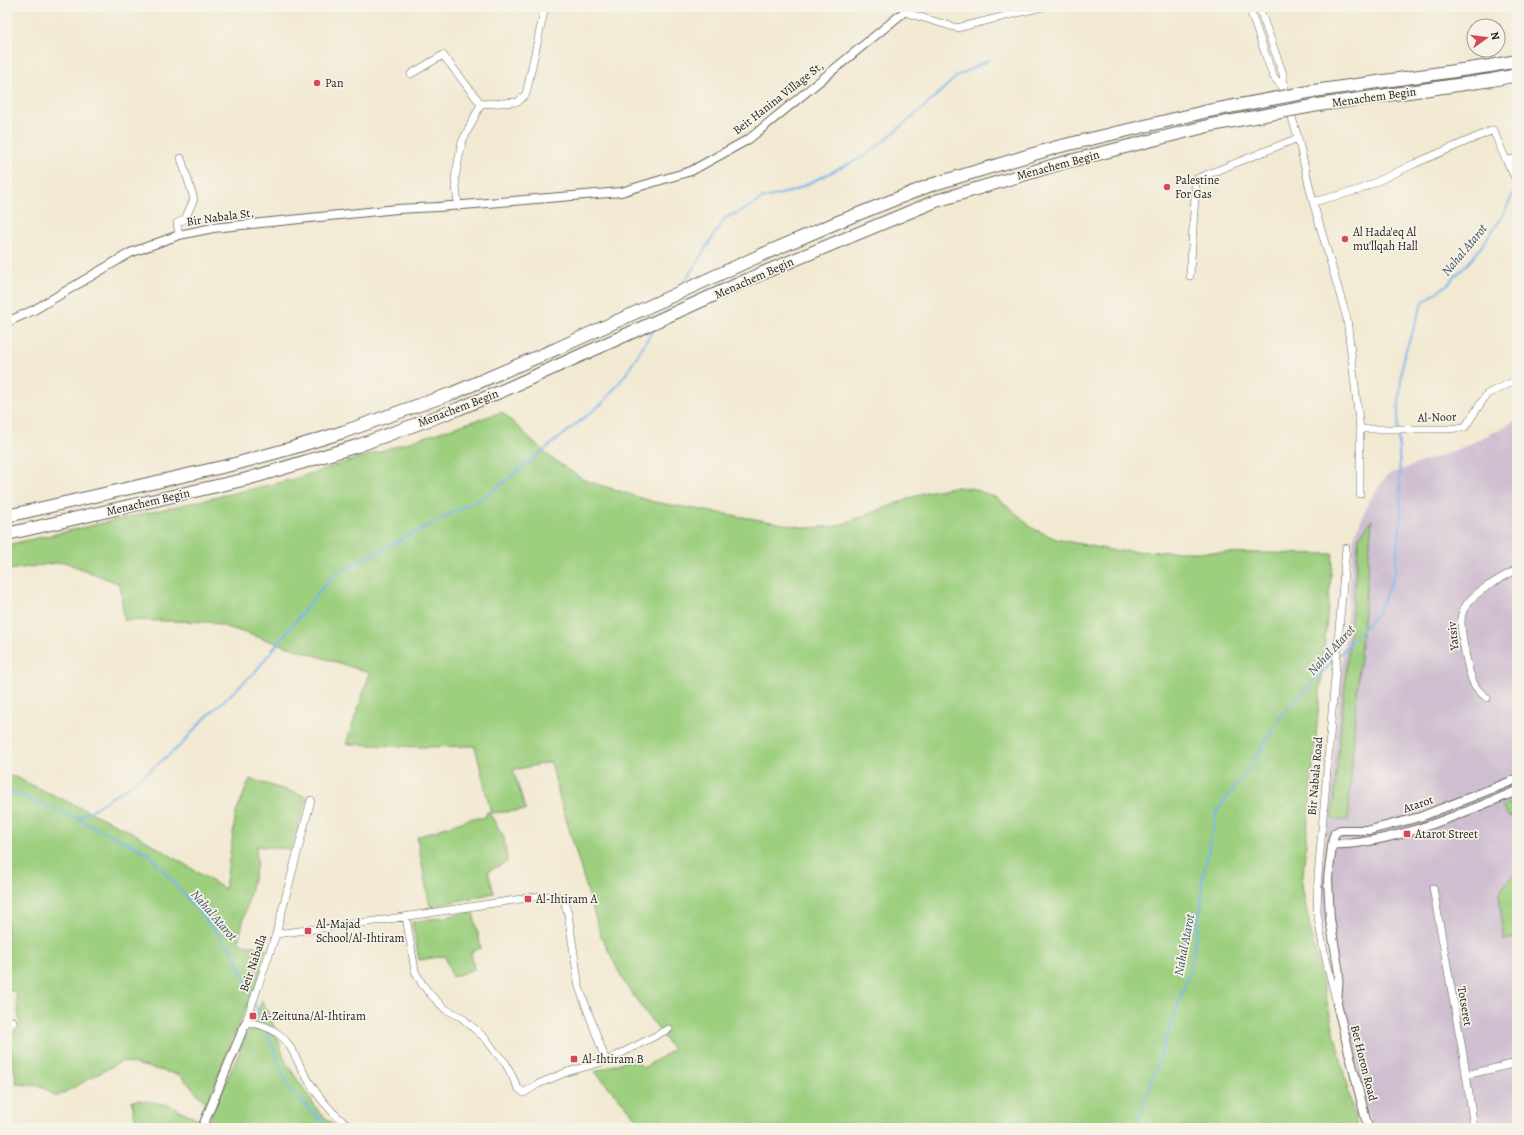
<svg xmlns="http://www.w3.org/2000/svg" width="1524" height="1135" font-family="Alegreya,serif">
<rect width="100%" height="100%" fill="#f7f3e8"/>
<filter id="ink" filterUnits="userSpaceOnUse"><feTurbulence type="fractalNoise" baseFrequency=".025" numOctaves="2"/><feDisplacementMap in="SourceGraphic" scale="8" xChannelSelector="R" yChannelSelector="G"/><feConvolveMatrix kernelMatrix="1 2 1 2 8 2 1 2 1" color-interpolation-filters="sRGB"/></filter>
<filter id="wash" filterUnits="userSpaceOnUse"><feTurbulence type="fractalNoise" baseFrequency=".012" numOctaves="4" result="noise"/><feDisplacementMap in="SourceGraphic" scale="16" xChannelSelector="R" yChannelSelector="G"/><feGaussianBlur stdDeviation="0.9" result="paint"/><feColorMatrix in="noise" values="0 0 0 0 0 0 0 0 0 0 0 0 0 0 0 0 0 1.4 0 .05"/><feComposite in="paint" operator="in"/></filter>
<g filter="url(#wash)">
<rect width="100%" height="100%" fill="#f2e9d2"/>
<!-- industrial -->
<path fill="#cebed0" d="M 1517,417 L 1517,1128 L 1371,1128 L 1320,907 L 1354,537 L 1369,501 L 1387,475 L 1464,447 L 1512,423 Z"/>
<!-- green -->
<path fill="#9dcf7f" stroke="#5c764e" d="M 502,412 L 551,458 L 584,480 L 654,502 L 808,528 L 837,526 L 926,492 L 954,487 L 971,488 L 997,498 L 1016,513 L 1032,528 L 1056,539 L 1115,551 L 1333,554 L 1302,885 L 1312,939 L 1357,1128 L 646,1128 L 595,1072 L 634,1058 L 643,1068 L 673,1050 L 625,984 L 601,936 L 560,799 L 551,762 L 513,770 L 526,810 L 491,813 L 475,746 L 420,747 L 346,744 L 370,673 L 211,622 L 124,620 L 120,584 L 64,562 L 8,570 L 7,575 L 7,545 L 291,480 Z
M 1372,520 L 1357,690 L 1348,821 L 1332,819 L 1359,538 Z
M 7,776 L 15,777 L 132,832 L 225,889 L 236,812 L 250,779 L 308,797 L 290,849 L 256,846 L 257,863 L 238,943 L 267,949 L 256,986 L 236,1030 L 207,1104 L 180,1075 L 122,1061 L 56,1097 L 41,1086 L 17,1084 L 8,1036 L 20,1026 L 16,993 L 7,988 Z
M 1517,800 L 1517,815 L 1509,817 L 1502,807 Z
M 488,811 L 504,837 L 507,862 L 488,871 L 494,893 L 430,907 L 417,837 L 473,818 L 484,818 Z
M 1517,870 L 1517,958 L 1514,938 L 1504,940 L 1499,893 Z
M 473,912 L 481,948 L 471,952 L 474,969 L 452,977 L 445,956 L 419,960 L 412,922 Z
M 262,1001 L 270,1015 L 285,1061 L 319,1112 L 337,1128 L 217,1128 L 207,1125 Z
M 139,1100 L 168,1105 L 198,1119 L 195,1128 L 141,1127 L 135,1118 L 132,1101 Z"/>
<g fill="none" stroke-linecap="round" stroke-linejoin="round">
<!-- stream -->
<path stroke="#79b6ec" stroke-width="2" d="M 681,287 L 725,218 L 748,208 L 761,199 L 793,191 L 867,155 L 923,108 L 957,76 L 989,60
M 665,312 L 672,302
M 1339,655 L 1377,614 L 1394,576 L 1401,520 L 1398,414 L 1403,358 L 1423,302 L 1447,285 L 1472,259 L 1501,219 L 1517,186
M 7,790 L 78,819 L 148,853 L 233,951 L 252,996
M 78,819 L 134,783 L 181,745 L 203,720 L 254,673 L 332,576 L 473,502 L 484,498 L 604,402 L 626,374 L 655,327
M 255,1004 L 263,1024
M 266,1030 L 290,1090 L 329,1128
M 1133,1128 L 1136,1126 L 1190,970 L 1202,900 L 1202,880 L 1217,811 L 1249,769 L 1280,717 L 1335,659"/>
</g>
</g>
<g filter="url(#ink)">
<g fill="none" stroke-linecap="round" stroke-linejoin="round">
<defs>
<path id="minor" d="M 1249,7 L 1273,76 L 1284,89
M 1259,7 L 1283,74 L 1284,90 L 1298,138 L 1313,202 L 1347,319 L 1360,429 L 1360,494
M 904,12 L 957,28 L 1042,7
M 411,74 L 443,55 L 481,104
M 1517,159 L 1506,160 L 1517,181
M 1313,202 L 1359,190 L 1416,163 L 1493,130 L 1506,160
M 458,205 L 455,178 L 462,142 L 481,104 L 518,102 L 526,94 L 545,7
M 179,235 L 177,223 L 185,219 L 194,199 L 181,158
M 1190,276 L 1196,179 L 1298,138
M 1360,429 L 1448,429 L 1465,427 L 1487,394 L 1517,380
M 1487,698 C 1482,694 1477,690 1474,684 C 1468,673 1461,635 1461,621 C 1461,616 1463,609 1467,604 C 1477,590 1502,578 1517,569
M 311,800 L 276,934 L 246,1022 C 257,1024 268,1026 277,1033 C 291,1042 296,1060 304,1073 C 316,1094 332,1115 352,1128
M 1433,888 L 1463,1054 L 1474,1128
M 406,917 L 415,971 L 422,984 L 431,995 L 445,1009 L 461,1017 L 486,1039 L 497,1054 L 505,1062 L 518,1088 L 524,1093 L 538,1084 L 567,1072 L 606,1061 L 669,1029
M 276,934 L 383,920 L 541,896 L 563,897 L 568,914 L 579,987 L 606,1061
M 1336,1000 L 1323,947 L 1317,912 L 1318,876 L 1346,548
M 7,1024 L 13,1021
M 1466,1075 L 1517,1063"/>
<path id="tertiary" d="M 7,322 L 34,310 L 130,253 L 179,235 L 213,228 L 397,209 L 438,207 L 621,192 L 691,171 L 749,139 L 904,12 L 908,7
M 1333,844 C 1345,845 1357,843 1369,841 C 1421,832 1469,810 1517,791
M 202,1128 L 246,1022
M 1368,1128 L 1337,1004 L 1339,973 L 1330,919 L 1328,878 L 1333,838 L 1335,833 L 1340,830 L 1370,830 L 1420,817 L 1517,779"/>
<path id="motorway" d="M 1314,91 L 1490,66 L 1517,61
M 1318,105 L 1492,80 L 1517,75
M 7,516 L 235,464 L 292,448 L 343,432 L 453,393 L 556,349 L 759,256 L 838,222 L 931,185 L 1057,147 L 1208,111
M 7,534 L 247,479 L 357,446 L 458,409 L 502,391 L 765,272 L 936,201 L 1062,163 L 1212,125"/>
</defs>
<!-- minor casing -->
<use href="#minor" stroke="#67645c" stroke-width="8"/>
<!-- tertiary casing -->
<use href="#tertiary" stroke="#67645c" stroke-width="10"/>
<!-- motorway casing -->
<use href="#motorway" stroke="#67645c" stroke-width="14"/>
<!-- minor -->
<use href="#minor" stroke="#fff" stroke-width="7"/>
<!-- tertiary -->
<use href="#tertiary" stroke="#fff" stroke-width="8"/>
<!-- motorway -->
<use href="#motorway" stroke="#fff" stroke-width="12"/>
<defs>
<path id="motorway-bridge" d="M 1208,111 L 1314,91
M 1212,125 L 1318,105"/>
</defs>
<!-- motorway-bridge casing -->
<use href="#motorway-bridge" stroke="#67645c" stroke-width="14" stroke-linecap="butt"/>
<!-- motorway-bridge -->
<use href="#motorway-bridge" stroke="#fff" stroke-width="12"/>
</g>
</g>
<!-- markers -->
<g fill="#d1495b" stroke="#f7f3e8" stroke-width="1.5">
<circle cx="317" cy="83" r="4"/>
<circle cx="1167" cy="187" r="4"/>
<circle cx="1345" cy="239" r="4"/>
<rect x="1403" y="830" width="8" height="8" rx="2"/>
<rect x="524" y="895" width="8" height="8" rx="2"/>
<rect x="304" y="927" width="8" height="8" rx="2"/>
<rect x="249" y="1012" width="8" height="8" rx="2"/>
<rect x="570" y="1055" width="8" height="8" rx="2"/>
</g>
<g text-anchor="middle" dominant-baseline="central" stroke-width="3.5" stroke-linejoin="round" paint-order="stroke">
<!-- poi labels -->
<g font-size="12" fill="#1c1c1c" stroke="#f7f3e8" text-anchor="start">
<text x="325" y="83">Pan</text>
<text x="1175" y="180">Palestine<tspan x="1175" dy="14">For Gas</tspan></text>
<text x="1353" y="232">Al Hada'eq Al<tspan x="1353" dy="14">mu'llqah Hall</tspan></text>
<text x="1415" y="834">Atarot Street</text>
<text x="536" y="899">Al-Ihtiram A</text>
<text x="316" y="924">Al-Majad<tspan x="316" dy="14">School/Al-Ihtiram</tspan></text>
<text x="261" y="1016">A-Zeituna/Al-Ihtiram</text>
<text x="582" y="1059">Al-Ihtiram B</text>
</g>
<!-- street labels -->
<g font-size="12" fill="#1c1c1c" stroke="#f7f3e8">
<text transform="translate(1374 97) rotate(-8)">Menachem Begin</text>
<text transform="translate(778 98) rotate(-38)">Beit Hanina Village St,</text>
<text transform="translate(1058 165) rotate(-15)">Menachem Begin</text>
<text transform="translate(220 217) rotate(-8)">Bir Nabala St,</text>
<text transform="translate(754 278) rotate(-24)">Menachem Begin</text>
<text transform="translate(458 408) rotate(-21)">Menachem Begin</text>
<text transform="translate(1437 417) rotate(-2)">Al-Noor</text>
<text transform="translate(148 502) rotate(-13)">Menachem Begin</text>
<text transform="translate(1453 636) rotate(-96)">Yatsiv</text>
<text transform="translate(1315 776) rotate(-85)">Bir Nabala Road</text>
<text transform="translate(1418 804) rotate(-19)">Atarot</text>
<text transform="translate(253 963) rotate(-71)">Beir Naballa</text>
<text transform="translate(1465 1006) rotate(80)">Totseret</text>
<text transform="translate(1364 1063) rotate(76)">Bet Horon Road</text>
</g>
<!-- water labels -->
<g font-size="13" font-style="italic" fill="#3d5265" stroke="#f7f3e8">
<text transform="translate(1464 250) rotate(-50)">Nahal Atarot</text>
<text transform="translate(1331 650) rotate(-47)">Nahal Atarot</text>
<text transform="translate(214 915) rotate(49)">Nahal Atarot</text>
<text transform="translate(1184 945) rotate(-79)">Nahal Atarot</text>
</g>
</g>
<!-- margin -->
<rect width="1524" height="1135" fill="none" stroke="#f7f3e8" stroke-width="24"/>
<!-- north arrow -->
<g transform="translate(1486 38) rotate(76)"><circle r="19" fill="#f7f3e8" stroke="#9f9d96"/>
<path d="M0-3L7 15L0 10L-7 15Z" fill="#d1495b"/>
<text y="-6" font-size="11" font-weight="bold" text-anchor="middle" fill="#1c1c1c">N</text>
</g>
</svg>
